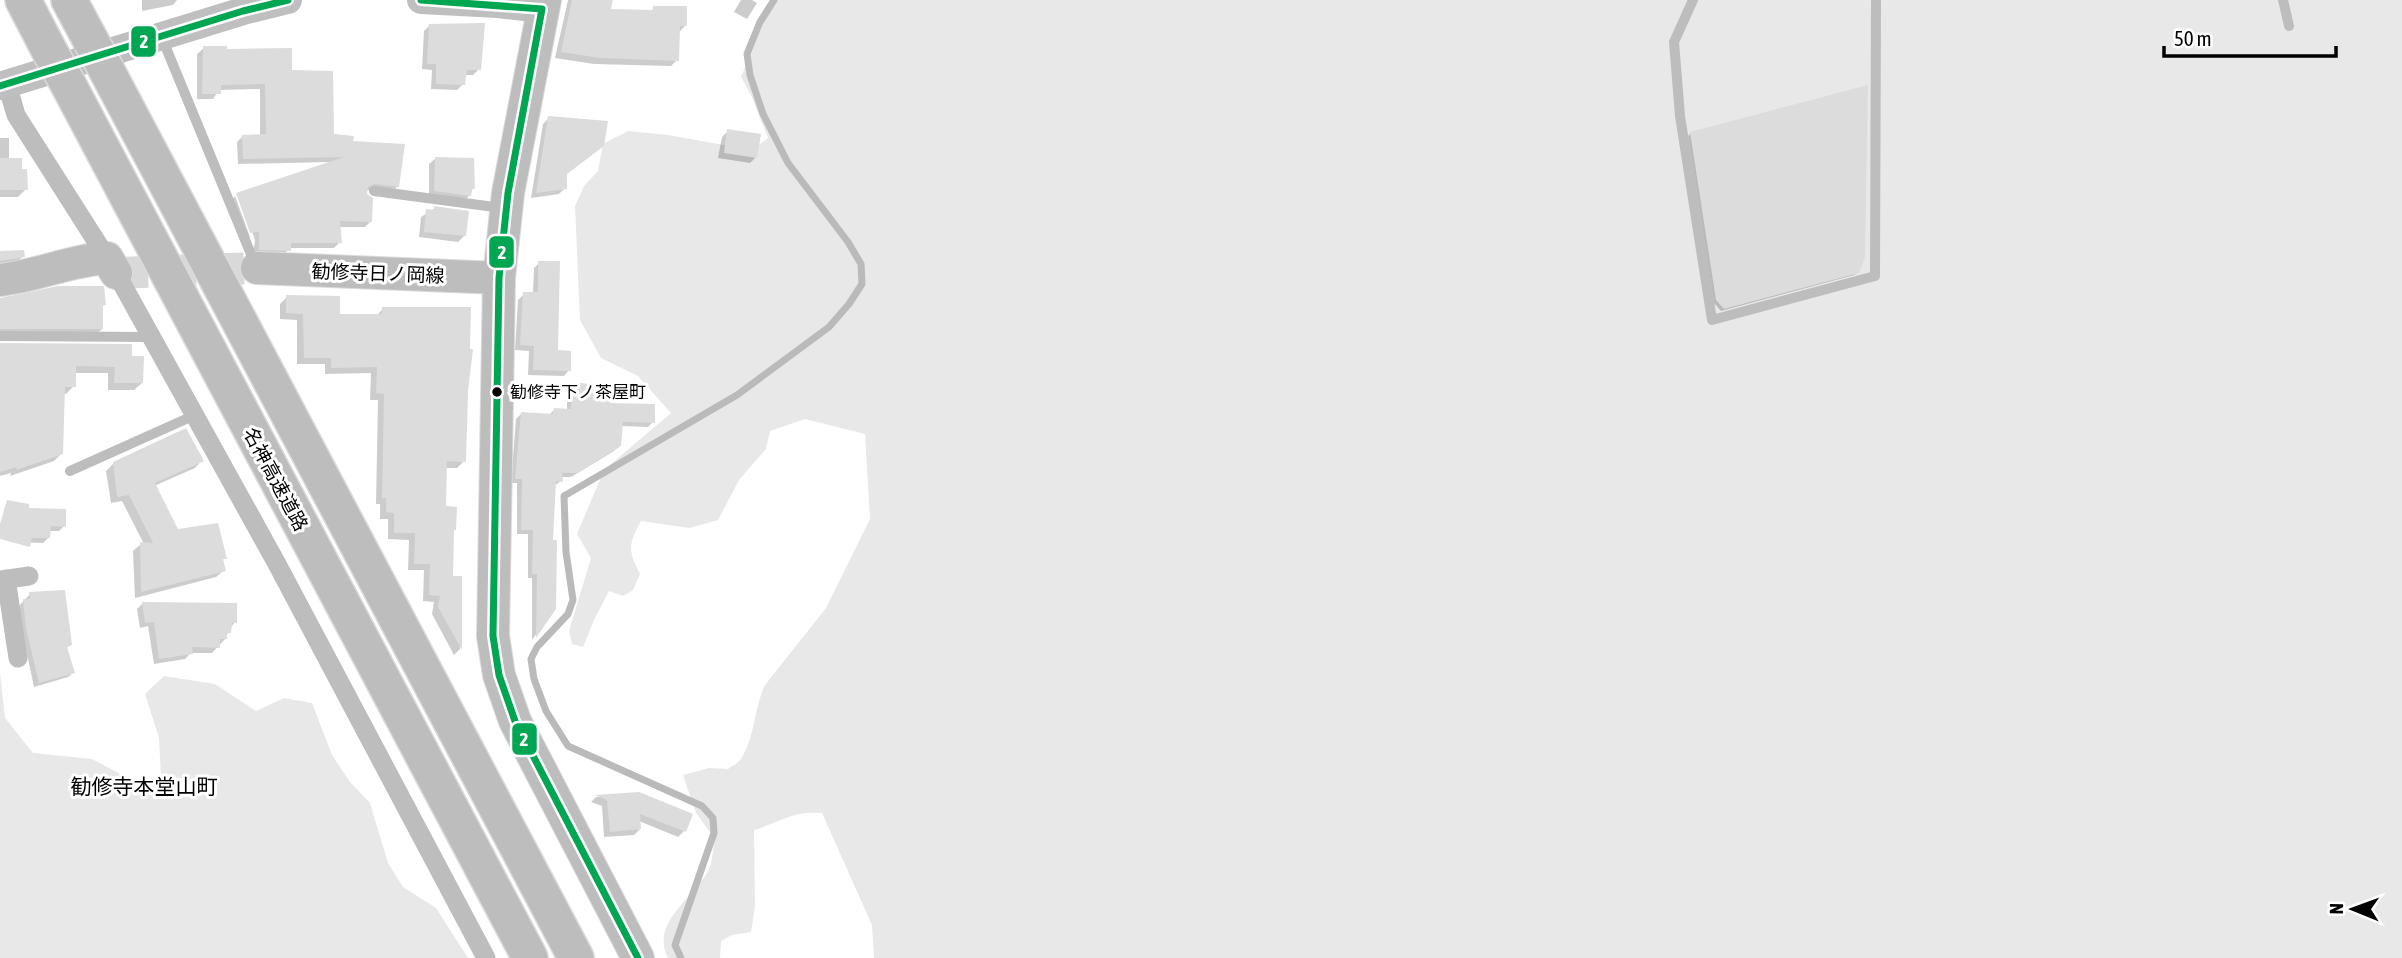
<svg xmlns="http://www.w3.org/2000/svg" width="2402" height="958" font-family="'Asap Condensed','Noto Sans JP',sans-serif">
<rect width="100%" height="100%" fill="#fff"/>
<!-- green -->
<path fill="#e8e8e8" d="M 773,0 L 2402,0 L 2402,958 L 874,958 L 872,925 L 822,813 C 791,811 781,822 754,830 L 755,907 L 751,932 L 732,935 L 721,941 L 720,958 L 668,958 C 649,921 697,897 710,867 C 713,858 713,847 715,839 L 696,813 L 683,775 L 709,768 L 728,769 C 732,766 738,763 741,759 C 755,737 754,708 765,685 L 826,608 L 870,519 L 865,434 L 805,419 L 770,431 L 766,449 L 739,480 L 718,520 L 690,528 L 641,521 C 628,545 628,550 640,574 L 633,590 L 623,596 L 609,591 L 594,620 L 583,647 L 572,644 L 569,631 L 591,558 L 577,534 L 604,470 L 671,413 L 638,376 L 601,358 L 580,320 L 575,206 L 584,186 L 598,171 L 603,144 L 628,131 L 668,135 L 752,150 L 768,138 L 751,95 L 741,77 Z
M 0,673 L 5,718 L 33,753 L 92,759 L 145,787 L 161,778 L 159,738 L 145,694 L 164,676 L 215,684 L 256,711 L 284,698 L 312,703 L 332,755 L 350,782 L 370,803 L 388,863 L 403,887 L 436,908 L 468,958 L 0,958 Z"/>
<!-- shadow -->
<path fill="#0003" d="M 142,0 L 177,0 L 173,5 L 142,11 Z
M 568,0 L 611,0 L 609,11 L 650,12 L 654,8 L 685,26 L 678,33 L 677,60 L 671,66 L 594,64 L 555,58 Z
M 741,0 L 752,0 L 757,3 L 747,19 L 734,12 Z
M 430,25 L 479,69 L 473,75 L 464,75 L 463,84 L 457,90 L 431,89 L 432,70 L 422,69 L 424,31 Z
M 204,48 L 225,51 L 291,72 L 332,135 L 352,142 L 398,186 L 392,192 L 366,190 L 371,221 L 365,227 L 339,227 L 340,242 L 334,248 L 289,248 L 283,256 L 253,255 L 255,240 L 239,195 L 236,195 L 330,162 L 238,164 L 237,142 L 243,136 L 260,136 L 260,89 L 219,90 L 213,99 L 197,99 L 197,54 Z
M 549,118 L 565,188 L 559,194 L 531,198 L 543,124 Z
M 728,131 L 756,157 L 750,163 L 718,158 L 722,137 Z
M 1691,133 L 1857,272 L 1854,275 L 1721,311 L 1714,303 L 1688,136 Z
M 0,138 L 9,138 L 9,159 L 26,189 L 18,197 L 0,197 Z
M 436,158 L 470,192 L 469,196 L 463,202 L 429,197 L 429,164 Z
M 235,196 L 250,237 L 244,238 L 231,201 Z
M 435,208 L 464,236 L 458,242 L 419,237 L 421,217 Z
M 0,253 L 23,256 L 15,264 L 0,267 Z
M 539,263 L 556,352 L 569,370 L 564,376 L 528,375 L 529,351 L 515,350 L 518,300 L 524,294 L 533,294 L 534,268 Z
M 287,297 L 338,316 L 376,316 L 383,309 L 466,391 L 464,461 L 457,468 L 445,468 L 444,508 L 452,532 L 451,578 L 460,578 L 460,649 L 454,655 L 432,614 L 434,602 L 423,601 L 424,570 L 408,570 L 409,540 L 388,539 L 388,519 L 380,519 L 380,504 L 376,504 L 378,400 L 370,400 L 371,373 L 325,374 L 325,364 L 297,364 L 297,320 L 280,319 L 280,304 Z
M 0,300 L 104,305 L 101,307 L 102,329 L 94,336 L 0,336 Z
M 0,345 L 130,357 L 142,383 L 134,390 L 108,390 L 108,373 L 74,373 L 74,386 L 66,394 L 63,394 L 62,453 L 54,461 L 10,476 L 11,473 L 0,476 Z
M 572,384 L 608,405 L 653,422 L 648,427 L 621,426 L 619,446 L 614,451 L 571,477 L 561,477 L 561,481 L 554,486 L 552,541 L 554,608 L 532,640 L 532,578 L 528,578 L 528,534 L 517,534 L 517,483 L 511,483 L 516,419 L 521,414 L 548,416 L 554,410 L 567,411 L 567,388 Z
M 202,460 L 195,468 L 154,486 L 177,531 L 225,558 L 221,561 L 224,570 L 216,577 L 135,598 L 133,551 L 141,544 L 144,544 L 122,501 L 111,503 L 106,471 L 114,463 Z
M 14,515 L 64,526 L 59,531 L 49,531 L 49,537 L 43,543 L 16,542 Z
M 30,594 L 70,644 L 66,649 L 73,673 L 68,677 L 34,687 L 20,621 L 19,606 Z
M 142,604 L 235,622 L 230,628 L 225,639 L 212,653 L 191,653 L 185,659 L 154,664 L 148,626 L 140,628 L 137,609 Z
M 638,794 L 691,815 L 684,831 L 678,837 L 639,821 L 640,829 L 634,835 L 604,837 L 602,806 L 591,802 L 596,797 Z"/>
<g fill="none" stroke-linecap="round" stroke-linejoin="round">
<!-- stream -->
<path stroke="#bababa" stroke-width="7" d="M 681,958 L 675,945 L 714,833 L 713,818 L 702,806 L 568,746 L 546,711 L 534,679 L 531,659 L 537,647 L 568,614 L 573,600 L 566,552 L 564,496 L 737,395 L 829,327 L 849,304 L 862,284 L 861,264 L 848,242 L 788,163 L 763,114 L 750,75 L 747,54 L 760,22 L 774,0"/>
</g>
<!-- building -->
<path fill="#dcdcdc" d="M 572,0 L 613,0 L 611,9 L 653,10 L 653,6 L 687,6 L 687,26 L 680,26 L 679,61 L 601,58 L 561,52 Z
M 485,23 L 481,70 L 467,70 L 465,85 L 436,84 L 436,64 L 427,64 L 429,24 Z
M 203,46 L 227,46 L 227,49 L 292,48 L 292,70 L 333,71 L 334,134 L 354,136 L 353,141 L 405,144 L 399,187 L 374,184 L 368,187 L 367,194 L 373,198 L 372,222 L 340,221 L 342,243 L 291,243 L 291,251 L 259,250 L 259,232 L 250,233 L 236,193 L 344,157 L 243,159 L 242,135 L 266,134 L 265,84 L 221,85 L 221,94 L 202,94 Z
M 1868,85 L 1865,257 L 1859,273 L 1724,309 L 1716,300 L 1690,132 Z
M 548,116 L 608,121 L 604,146 L 567,174 L 567,189 L 536,193 Z
M 727,129 L 761,134 L 757,158 L 724,153 Z
M 435,157 L 474,158 L 475,188 L 472,190 L 471,196 L 434,191 Z
M 0,158 L 22,158 L 22,169 L 27,169 L 28,190 L 0,190 Z
M 434,206 L 469,211 L 466,236 L 424,232 L 426,209 L 434,210 Z
M 24,250 L 25,257 L 0,261 L 0,251 Z
M 538,261 L 560,261 L 558,350 L 571,351 L 571,371 L 533,370 L 534,346 L 520,345 L 523,292 L 538,292 Z
M 58,286 L 104,286 L 106,305 L 103,305 L 103,329 L 0,329 L 0,298 Z
M 286,295 L 340,296 L 340,314 L 382,314 L 382,307 L 471,307 L 470,349 L 473,349 L 468,391 L 466,462 L 447,461 L 446,506 L 457,507 L 456,530 L 454,530 L 453,576 L 462,576 L 462,650 L 438,607 L 440,596 L 429,595 L 430,564 L 414,564 L 415,533 L 394,533 L 394,513 L 386,512 L 386,498 L 382,498 L 384,394 L 376,393 L 377,367 L 331,368 L 331,358 L 304,358 L 303,314 L 286,313 Z
M 0,343 L 132,344 L 132,356 L 144,356 L 143,383 L 114,383 L 115,367 L 76,366 L 76,387 L 65,387 L 63,454 L 16,470 L 17,467 L 0,472 Z
M 572,382 L 613,387 L 610,403 L 655,404 L 655,423 L 623,422 L 621,446 L 577,473 L 562,473 L 563,482 L 556,481 L 553,540 L 557,540 L 556,609 L 536,638 L 537,574 L 532,574 L 533,530 L 521,530 L 522,479 L 515,479 L 521,412 L 553,414 L 554,408 L 571,409 Z
M 186,428 L 204,461 L 155,483 L 178,529 L 218,523 L 227,559 L 223,559 L 226,571 L 141,592 L 140,542 L 153,543 L 129,495 L 117,497 L 113,462 Z
M 7,500 L 29,504 L 29,508 L 66,509 L 66,527 L 51,526 L 50,538 L 32,538 L 30,547 L 0,539 L 0,524 Z
M 65,590 L 72,645 L 67,647 L 75,673 L 39,683 L 26,628 L 23,599 L 30,599 L 29,592 Z
M 142,602 L 237,603 L 237,623 L 232,623 L 231,633 L 227,633 L 227,639 L 220,639 L 220,648 L 192,647 L 193,654 L 159,659 L 154,622 L 145,623 Z
M 639,792 L 693,814 L 686,832 L 640,814 L 641,829 L 610,832 L 607,800 L 595,795 Z"/>
<g fill="none" stroke-linecap="round" stroke-linejoin="round">
<!-- primary-tunnel -->
<path stroke="#d9d9d9" stroke-width="32" stroke-dasharray="32 16" stroke-linecap="butt" d="M 116,273 L 257,268"/>
<defs>
<path id="primary" d="M 545,0 L 508,193 L 499,278 L 493,636 L 499,675 L 515,721 L 638,958
M 257,268 L 499,278
M 0,280 C 37,276 71,260 107,258 L 116,273"/>
<path id="highway" d="M 23,0 L 50,52
M 69,0 L 91,41
M 107,71 L 576,958
M 68,84 L 530,958"/>
</defs>
<!-- primary casing -->
<use href="#primary" stroke="#dbdbdb" stroke-width="34"/>
<!-- highway casing -->
<use href="#highway" stroke="#dbdbdb" stroke-width="38"/>
<!-- lane -->
<path stroke="#bdbdbd" stroke-width="10" d="M 1693,0 L 1674,42 L 1680,116 L 1712,320 L 1875,276 L 1876,0
M 2283,0 L 2289,26
M 162,38 L 255,264
M 374,191 L 502,208
M 0,336 L 151,337
M 70,471 L 195,415"/>
<!-- street -->
<path stroke="#bdbdbd" stroke-width="19" d="M 7,84 L 16,115 L 107,258
M 116,273 L 277,564 L 486,958
M 6,579 L 18,658
M 0,580 L 29,576"/>
<!-- secondary -->
<path stroke="#bfbfbf" stroke-width="28" d="M 421,0 L 498,4 L 542,9
M 0,86 L 243,11 L 288,0"/>
<!-- primary -->
<use href="#primary" stroke="#bdbdbd" stroke-width="32"/>
<!-- highway -->
<use href="#highway" stroke="#bdbdbd" stroke-width="35"/>
<defs>
<path id="highway-bridge" d="M 91,41 L 107,71
M 50,52 L 68,84"/>
</defs>
<!-- highway-bridge casing -->
<use href="#highway-bridge" stroke="#dbdbdb" stroke-width="38" stroke-linecap="butt"/>
<!-- highway-bridge -->
<use href="#highway-bridge" stroke="#bdbdbd" stroke-width="35"/>
<defs>
<path id="bus-1" d="M 421,0 L 542,9
M 542,9 L 508,193 L 499,278 L 493,636 L 499,675 L 515,721 L 638,958
M 0,86 L 243,11 L 288,0"/>
</defs>
<!-- bus-1 casing -->
<use href="#bus-1" stroke="#fff" stroke-width="12"/>
<!-- bus-1 -->
<use href="#bus-1" stroke="#00a651" stroke-width="7"/>
</g>
<!-- markers -->
<circle fill="#000" stroke="#fff" stroke-width="2.5" cx="497" cy="392" r="6"/>
<g text-anchor="middle" dominant-baseline="central" stroke-width="6" stroke-linejoin="round" paint-order="stroke">
<!-- bus labels -->
<g font-size="17" fill="#000" stroke="#fff" text-anchor="start">
<text x="510" y="392">勧修寺下ノ茶屋町</text>
</g>
<!-- street labels -->
<g font-size="19" fill="#000" stroke="#fff">
<text transform="translate(378 273) rotate(2)">勧修寺日ノ岡線</text>
<text transform="translate(276 479) rotate(62)">名神高速道路</text>
</g>
<!-- neighbourhood labels -->
<g font-size="21" fill="#000" stroke="#fff">
<text x="144" y="786">勧修寺本堂山町</text>
</g>
</g>
<g stroke="#fff" stroke-width="2.5">
<rect x="130" y="25" width="27" height="33" rx="7" fill="#00a651"/>
<rect x="488" y="235" width="27" height="34" rx="7" fill="#00a651"/>
<rect x="511" y="722" width="27" height="34" rx="7" fill="#00a651"/>
</g>
<g font-size="19" text-anchor="middle" font-weight="bold" fill="#fff">
<text x="144" y="48">2</text>
<text x="502" y="259">2</text>
<text x="524" y="746">2</text>
</g>
<!-- north arrow -->
<g transform="translate(2353 909) rotate(271)" stroke="#ffffff" stroke-width="5" paint-order="stroke">
<path d="M0-5L12 26L0 18L-12 26Z" fill="#000000"/>
<text y="-10" font-size="19" font-weight="bold" text-anchor="middle" fill="#000000">N</text>
</g>
<!-- scale -->
<path d="M2164 46v10h172v-10" fill="none" stroke="#000000" stroke-width="3.5"/>
<text x="2174" y="46" font-size="21" fill="#000000" stroke="#ffffff" stroke-width="5" paint-order="stroke">50 m</text>
</svg>
